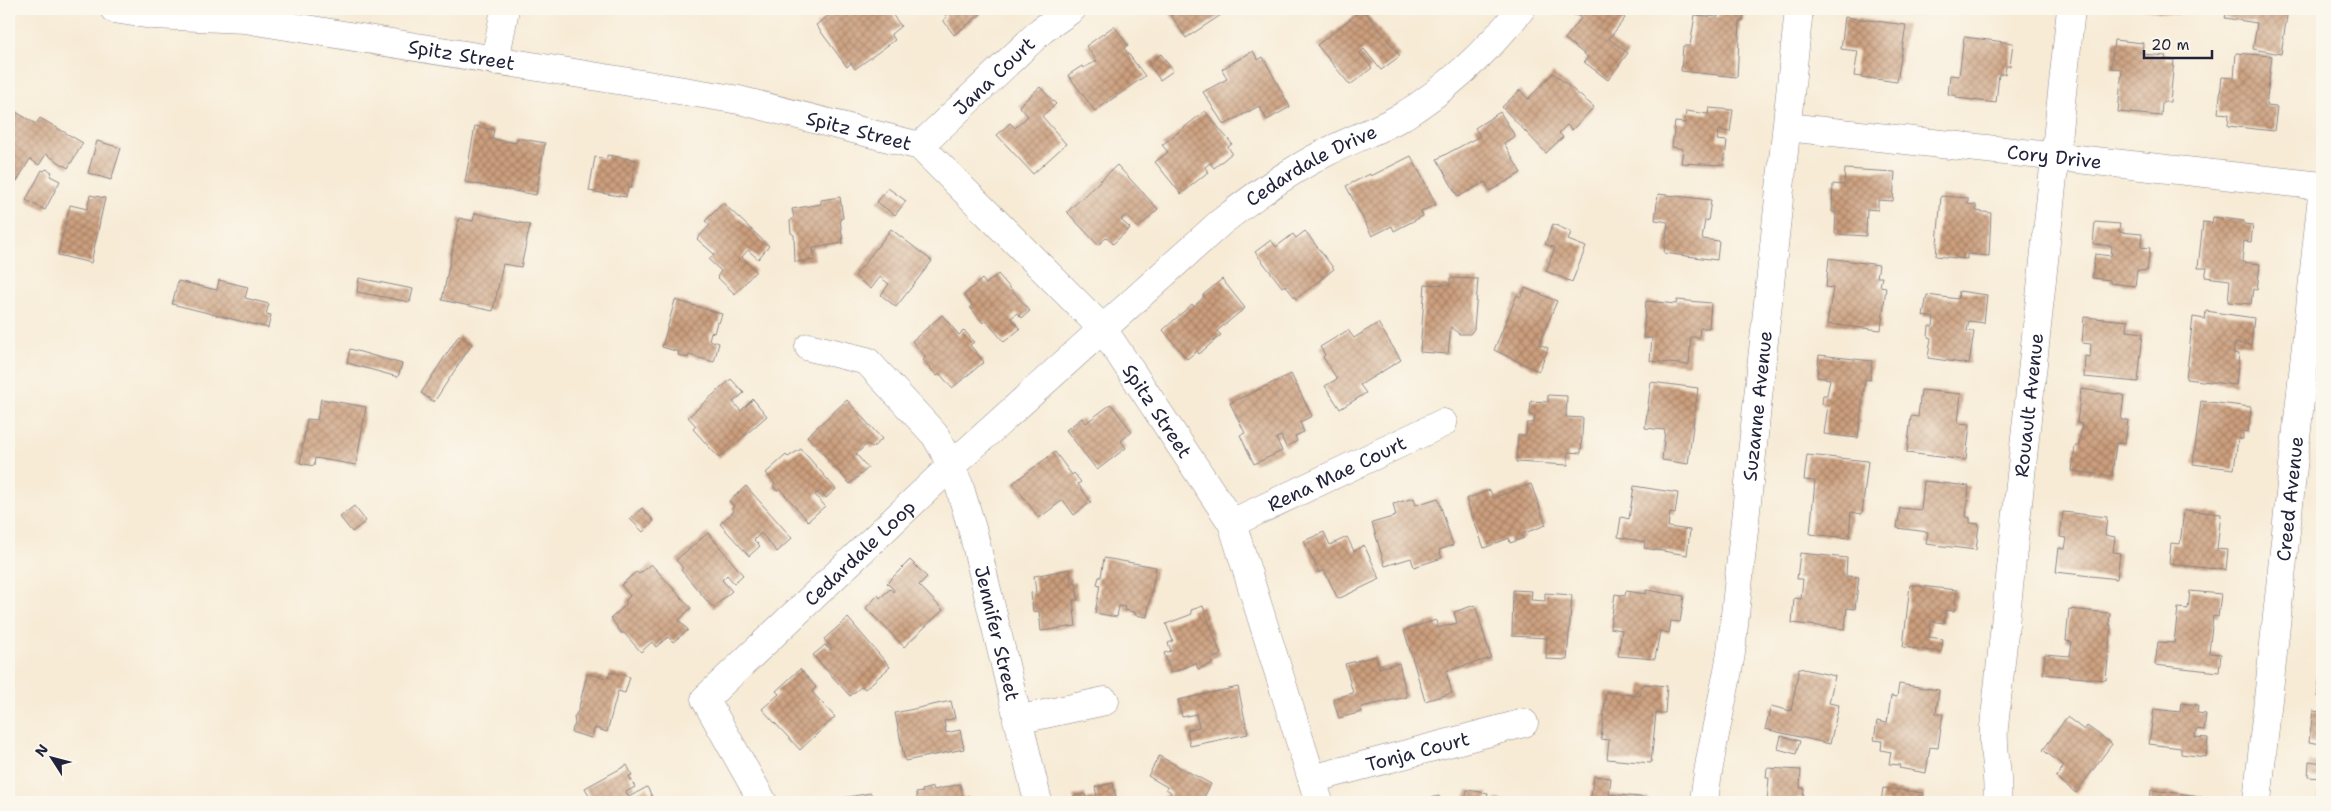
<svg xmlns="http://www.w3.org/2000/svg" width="2331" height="811" font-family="'Shantell Sans',sans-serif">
<defs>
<pattern id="building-cross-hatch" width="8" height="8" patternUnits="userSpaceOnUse" patternTransform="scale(1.25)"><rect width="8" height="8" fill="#cc9f7d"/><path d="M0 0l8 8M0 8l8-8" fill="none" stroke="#a58168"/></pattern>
</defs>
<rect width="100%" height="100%" fill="#fbf7ec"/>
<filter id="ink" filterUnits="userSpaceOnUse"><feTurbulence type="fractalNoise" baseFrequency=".02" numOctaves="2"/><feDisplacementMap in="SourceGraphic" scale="10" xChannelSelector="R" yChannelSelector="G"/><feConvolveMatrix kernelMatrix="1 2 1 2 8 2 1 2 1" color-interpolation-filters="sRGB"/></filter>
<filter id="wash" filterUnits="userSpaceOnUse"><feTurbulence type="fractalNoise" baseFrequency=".0096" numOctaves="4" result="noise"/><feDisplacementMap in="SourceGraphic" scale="20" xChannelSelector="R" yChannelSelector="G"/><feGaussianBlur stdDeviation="1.12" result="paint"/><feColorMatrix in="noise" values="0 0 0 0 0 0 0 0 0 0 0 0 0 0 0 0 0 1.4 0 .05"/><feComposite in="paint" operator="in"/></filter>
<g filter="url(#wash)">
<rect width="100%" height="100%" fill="#f7ebd6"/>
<g id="blocks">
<!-- building -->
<path fill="url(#building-cross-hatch)" d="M 837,9 L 849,10 L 873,9 L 877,14 L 888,9 L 901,26 L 891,34 L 895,40 L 855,69 L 851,63 L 847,67 L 816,25 Z
M 940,9 L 979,9 L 977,10 L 981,14 L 954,35 L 943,20 L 947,17 Z
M 1167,9 L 1230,9 L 1186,38 Z
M 1363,9 L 1400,56 L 1381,70 L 1364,49 L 1360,53 L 1372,68 L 1350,85 L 1317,45 Z
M 1576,9 L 1625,9 L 1621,15 L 1625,18 L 1609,39 L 1628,53 L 1608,80 L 1584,62 L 1588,57 L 1565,39 L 1581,18 L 1573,13 Z
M 1719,9 L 1744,9 L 1743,21 L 1740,21 L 1737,77 L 1681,71 L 1683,46 L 1690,46 L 1695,15 L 1718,17 Z
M 2141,9 L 2181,9 L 2180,15 Z
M 2227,9 L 2288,9 L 2281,54 L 2253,49 L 2257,23 L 2225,18 Z
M 1845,17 L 1906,25 L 1897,82 L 1854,76 L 1858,51 L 1841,49 Z
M 1114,26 L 1128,45 L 1124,48 L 1145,76 L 1095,111 L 1068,75 L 1082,66 L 1083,68 L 1097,61 L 1086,46 Z
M 1964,37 L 2013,43 L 2010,66 L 2006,66 L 2005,74 L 1999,74 L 1996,103 L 1957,98 L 1957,96 L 1948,94 L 1950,75 L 1959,76 Z
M 2114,40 L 2143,43 L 2142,54 L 2166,56 L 2165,59 L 2174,60 L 2170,102 L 2162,102 L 2161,116 L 2118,112 L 2122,69 L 2111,68 Z
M 1253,51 L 1258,60 L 1263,57 L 1290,107 L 1267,120 L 1259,106 L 1224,125 L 1203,92 L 1227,79 L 1222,69 Z
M 2236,53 L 2272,56 L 2266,106 L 2277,107 L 2274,131 L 2228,126 L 2229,114 L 2218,113 L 2222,77 L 2234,78 Z
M 1161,54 L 1173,71 L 1160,80 L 1148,63 Z
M 1553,73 L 1594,107 L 1572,130 L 1567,125 L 1559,133 L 1563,137 L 1546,153 L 1502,107 L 1520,90 L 1528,99 Z
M 1040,87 L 1056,104 L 1042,116 L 1066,144 L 1033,174 L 997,135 L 1010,123 L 1015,128 L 1028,116 L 1019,106 Z
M 9,108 L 36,124 L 40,118 L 83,143 L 68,168 L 46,154 L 39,165 L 30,159 L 17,181 L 9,177 Z
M 1709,108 L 1733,110 L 1730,132 L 1719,130 L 1717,140 L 1727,141 L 1724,165 L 1681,163 L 1683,149 L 1672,147 L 1675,122 L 1685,123 L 1686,111 L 1708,114 Z
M 1205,111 L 1232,144 L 1228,147 L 1232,153 L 1214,168 L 1210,163 L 1205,167 L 1208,172 L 1181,194 L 1155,162 L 1168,152 L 1162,145 Z
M 1500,112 L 1515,136 L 1504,143 L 1521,173 L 1490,191 L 1485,182 L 1458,197 L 1437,159 L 1480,136 L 1475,128 Z
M 475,126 L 494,130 L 492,139 L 516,143 L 517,138 L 545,143 L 536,195 L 465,182 Z
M 97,141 L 121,148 L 111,180 L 88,173 Z
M 607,155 L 636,160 L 631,188 L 628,188 L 626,197 L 589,191 L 595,157 L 607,159 Z
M 1411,156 L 1436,204 L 1421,212 L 1423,216 L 1394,231 L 1392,226 L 1372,236 L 1346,186 L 1370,174 L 1371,176 Z
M 1117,165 L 1158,209 L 1138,228 L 1126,215 L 1121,220 L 1130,228 L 1113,244 L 1107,237 L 1098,245 L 1067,212 Z
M 46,169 L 52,172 L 50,176 L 60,181 L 45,210 L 26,200 L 42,170 L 44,171 Z
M 1845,169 L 1895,172 L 1893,201 L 1878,200 L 1878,210 L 1867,209 L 1866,236 L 1835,234 L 1836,212 L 1832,212 L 1833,184 L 1844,185 Z
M 888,188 L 906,201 L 895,215 L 877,202 Z
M 1658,194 L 1711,200 L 1708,221 L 1705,220 L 1702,239 L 1719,241 L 1717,260 L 1664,253 L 1668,222 L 1655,220 Z
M 90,195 L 105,198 L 91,263 L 58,255 L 70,205 L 87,209 Z
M 1941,196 L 1968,198 L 1968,204 L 1976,205 L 1976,211 L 1991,213 L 1989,256 L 1967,254 L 1967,259 L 1936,256 Z
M 840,197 L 843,218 L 840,219 L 843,243 L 813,248 L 815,260 L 795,262 L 794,235 L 791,233 L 790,221 L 794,218 L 792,209 L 821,204 L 821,200 Z
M 723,203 L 769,246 L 758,259 L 748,250 L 742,257 L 756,271 L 735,294 L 717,277 L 721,271 L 709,260 L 714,254 L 697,239 L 710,225 L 705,221 Z
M 475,213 L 530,225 L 521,267 L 503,264 L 493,311 L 442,300 L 459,218 L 473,221 Z
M 2213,217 L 2244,221 L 2244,224 L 2253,225 L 2251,242 L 2244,241 L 2242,262 L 2260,264 L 2257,290 L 2253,289 L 2251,304 L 2228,302 L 2230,280 L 2205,277 L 2207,268 L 2198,268 L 2203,222 L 2212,223 Z
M 2095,222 L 2120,224 L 2119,232 L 2142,234 L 2141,247 L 2150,248 L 2147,271 L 2137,270 L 2135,286 L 2110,283 L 2110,280 L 2092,278 L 2095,254 L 2111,256 L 2112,246 L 2093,244 Z
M 1553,224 L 1571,232 L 1568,240 L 1586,247 L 1572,282 L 1546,271 L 1555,248 L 1545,244 Z
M 891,229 L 932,261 L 896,307 L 881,295 L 889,284 L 880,277 L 871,289 L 855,276 Z
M 1305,231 L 1334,269 L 1296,299 L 1285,285 L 1282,287 L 1255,252 L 1271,240 L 1276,247 L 1293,234 L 1296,238 Z
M 1829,258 L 1879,265 L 1877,277 L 1882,277 L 1880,286 L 1886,287 L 1881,330 L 1827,324 L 1833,288 L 1826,287 Z
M 998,274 L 1030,311 L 1022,318 L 1017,313 L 1011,318 L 1020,329 L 1004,342 L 986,321 L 983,323 L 970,307 L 972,305 L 964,295 L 982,279 L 986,284 Z
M 359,278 L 413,289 L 410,302 L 357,292 Z
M 1450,278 L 1478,279 L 1474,329 L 1470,334 L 1459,334 L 1451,327 L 1448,354 L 1420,352 L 1425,284 L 1450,285 Z
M 1222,279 L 1245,308 L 1217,331 L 1221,335 L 1199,354 L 1197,351 L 1187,359 L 1163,330 L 1192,304 L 1194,306 L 1204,297 L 1203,295 Z
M 219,280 L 248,287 L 245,298 L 269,304 L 266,314 L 271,315 L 268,328 L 172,304 L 178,281 L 217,290 Z
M 1525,288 L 1557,301 L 1539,344 L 1548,348 L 1539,371 L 1494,350 L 1517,295 L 1521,297 Z
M 1959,291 L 1987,295 L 1984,323 L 1969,321 L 1967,331 L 1974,332 L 1969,364 L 1928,358 L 1931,338 L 1928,337 L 1929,326 L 1933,326 L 1934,318 L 1923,316 L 1927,295 L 1958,299 Z
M 675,300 L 722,314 L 719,323 L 717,322 L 714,333 L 711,332 L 709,340 L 719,343 L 714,362 L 689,355 L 688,358 L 678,355 L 679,352 L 662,347 Z
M 1677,300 L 1711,303 L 1709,328 L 1700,328 L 1699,337 L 1691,337 L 1689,365 L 1650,361 L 1652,338 L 1643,338 L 1646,301 L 1676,304 Z
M 2206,311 L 2254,318 L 2251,345 L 2235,343 L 2233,353 L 2239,354 L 2236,385 L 2186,379 L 2193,317 L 2205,319 Z
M 942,315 L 959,335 L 964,330 L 974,342 L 970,345 L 984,362 L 952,388 L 940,374 L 937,376 L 923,360 L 926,357 L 912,341 Z
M 2084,317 L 2128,321 L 2127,331 L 2143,333 L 2138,382 L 2084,377 L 2085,356 L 2090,357 L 2091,344 L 2082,343 Z
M 1378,323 L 1401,360 L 1360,385 L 1366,393 L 1340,409 L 1325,386 L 1337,379 L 1323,357 L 1325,355 L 1320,347 L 1348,330 L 1354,338 Z
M 459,335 L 472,344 L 434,402 L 421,393 Z
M 350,349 L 402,364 L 398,377 L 347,363 Z
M 1819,355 L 1872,361 L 1870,380 L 1865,379 L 1858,438 L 1824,434 L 1828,405 L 1822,404 L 1823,395 L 1827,395 L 1830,379 L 1817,377 Z
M 1291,374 L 1312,416 L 1300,422 L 1304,432 L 1295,436 L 1297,441 L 1286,447 L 1281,436 L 1276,438 L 1282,451 L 1254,464 L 1240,435 L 1245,433 L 1230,403 Z
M 731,379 L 744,393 L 733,402 L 741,411 L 753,399 L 767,416 L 719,458 L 693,429 L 696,426 L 688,417 Z
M 1651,382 L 1698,388 L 1688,464 L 1662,460 L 1665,430 L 1645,428 Z
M 2081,389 L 2124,395 L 2121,420 L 2128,420 L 2125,444 L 2116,443 L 2112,476 L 2072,471 L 2075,446 L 2079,446 L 2082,424 L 2077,423 Z
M 1921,390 L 1961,394 L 1958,423 L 1970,424 L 1966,460 L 1907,453 L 1911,416 L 1918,417 Z
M 1548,395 L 1567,396 L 1566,417 L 1583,418 L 1581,453 L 1568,452 L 1568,465 L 1516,462 L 1518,435 L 1526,435 L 1527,423 L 1534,423 L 1535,416 L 1530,415 L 1531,401 L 1548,402 Z
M 321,399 L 366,407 L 356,465 L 315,458 L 314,466 L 300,463 L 307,419 L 317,420 Z
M 847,400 L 882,439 L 872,448 L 867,444 L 856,454 L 868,468 L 850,484 L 807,436 Z
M 2201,401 L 2251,407 L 2248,432 L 2243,431 L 2243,439 L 2238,439 L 2234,469 L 2193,464 Z
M 1111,404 L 1132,432 L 1121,441 L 1126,448 L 1097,470 L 1066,430 L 1082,418 L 1086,423 Z
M 801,449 L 836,489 L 826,498 L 820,491 L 815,495 L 825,506 L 808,521 L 780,489 L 777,491 L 773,486 L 775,484 L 766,473 L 786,455 L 788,457 Z
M 1055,452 L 1072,475 L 1074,473 L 1081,482 L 1078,484 L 1091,502 L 1074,515 L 1063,500 L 1039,518 L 1013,483 Z
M 1807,455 L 1868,461 L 1862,514 L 1851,512 L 1849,538 L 1810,534 L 1815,481 L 1804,480 Z
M 1924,481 L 1969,486 L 1966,517 L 1970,518 L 1970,523 L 1979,524 L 1976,550 L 1926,544 L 1928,532 L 1897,528 L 1900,508 L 1921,510 Z
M 1531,484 L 1546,525 L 1522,534 L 1524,538 L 1510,543 L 1509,538 L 1484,548 L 1466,499 L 1490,490 L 1493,498 Z
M 746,486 L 792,538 L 777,552 L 761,533 L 754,540 L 760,546 L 749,556 L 720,524 L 734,511 L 732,508 L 734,506 L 729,501 Z
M 1634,486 L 1678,493 L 1675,514 L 1670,513 L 1668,527 L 1690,530 L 1687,555 L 1644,548 L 1645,542 L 1618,537 L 1621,517 L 1629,519 Z
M 1414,498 L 1416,505 L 1438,498 L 1453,545 L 1439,550 L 1442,558 L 1414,567 L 1411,558 L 1385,566 L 1372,523 L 1396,516 L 1393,504 Z
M 354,506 L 366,521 L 352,532 L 340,517 Z
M 642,508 L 654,521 L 643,532 L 630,519 Z
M 2184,510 L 2221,514 L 2217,549 L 2228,550 L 2226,570 L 2169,564 L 2171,543 L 2180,544 Z
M 2063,512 L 2107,517 L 2105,535 L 2115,537 L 2113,552 L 2120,553 L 2117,579 L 2056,572 L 2059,548 L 2065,549 L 2067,538 L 2060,537 Z
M 1324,532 L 1330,545 L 1347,537 L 1354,551 L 1364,545 L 1380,579 L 1338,599 L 1324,570 L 1319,573 L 1304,541 Z
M 708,533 L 743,575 L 734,583 L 727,575 L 722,580 L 732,591 L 713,608 L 681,570 L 683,568 L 676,560 Z
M 1800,553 L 1847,558 L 1846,576 L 1859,577 L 1855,609 L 1847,608 L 1845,629 L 1792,623 L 1794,598 L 1801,599 L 1803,579 L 1797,579 Z
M 1104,558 L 1156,567 L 1147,617 L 1135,615 L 1135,612 L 1124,610 L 1125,607 L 1119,606 L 1117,617 L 1095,613 L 1100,585 L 1097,584 L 1099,577 L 1101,577 Z
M 910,560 L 927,577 L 919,585 L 943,610 L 904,647 L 866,608 L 878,595 L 880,598 L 890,589 L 893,592 L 894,590 L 887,583 Z
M 651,564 L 691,608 L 679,620 L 688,630 L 673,642 L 668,637 L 656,647 L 652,642 L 641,652 L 624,633 L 621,633 L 611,618 L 626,605 L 626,600 L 630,596 L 621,585 L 636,572 L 639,574 Z
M 1070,569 L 1071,583 L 1076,582 L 1078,600 L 1073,600 L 1076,626 L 1041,631 L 1039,611 L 1033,612 L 1031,593 L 1036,592 L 1034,576 Z
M 1910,585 L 1957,590 L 1954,611 L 1945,610 L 1944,623 L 1931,621 L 1929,637 L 1943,639 L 1941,652 L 1903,647 Z
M 1513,590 L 1532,591 L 1531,600 L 1545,601 L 1545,593 L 1572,595 L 1567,660 L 1546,659 L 1547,638 L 1512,636 Z
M 1646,590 L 1684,596 L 1680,622 L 1671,621 L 1669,633 L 1660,631 L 1655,659 L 1618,656 L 1622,630 L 1610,628 L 1615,594 L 1625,596 L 1626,591 L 1646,594 Z
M 2190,591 L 2221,594 L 2218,617 L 2213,616 L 2209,653 L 2221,654 L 2219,672 L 2155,665 L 2158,642 L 2174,643 L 2178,608 L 2188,609 Z
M 1475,605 L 1491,658 L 1446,671 L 1452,693 L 1425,701 L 1404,630 L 1436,620 L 1438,628 L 1457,623 L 1454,612 Z
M 1203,606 L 1221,655 L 1211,659 L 1213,663 L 1198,669 L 1196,663 L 1171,673 L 1164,653 L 1171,651 L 1168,643 L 1173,641 L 1166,624 L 1192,614 L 1191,610 Z
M 2069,609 L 2110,613 L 2109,625 L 2111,625 L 2106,680 L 2043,674 L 2045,654 L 2070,656 L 2072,642 L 2066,641 Z
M 848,618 L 890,667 L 865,689 L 862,686 L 850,696 L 813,655 L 825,645 L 830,650 L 831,648 L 824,639 Z
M 1376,656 L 1379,668 L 1399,663 L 1407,697 L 1361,707 L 1362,712 L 1339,718 L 1333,699 L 1353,693 L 1345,664 Z
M 2321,665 L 2322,665 L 2322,697 L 2317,696 Z
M 1799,668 L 1835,676 L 1829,703 L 1839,705 L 1830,744 L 1765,729 L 1771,706 L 1791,711 Z
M 800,669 L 816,687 L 812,692 L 835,717 L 800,750 L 762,709 L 779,694 L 776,691 Z
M 610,672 L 630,677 L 625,693 L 618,691 L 607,732 L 595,728 L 591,738 L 571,732 L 575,724 L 574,717 L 578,711 L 587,674 L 608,678 Z
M 1642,684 L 1667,686 L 1665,713 L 1656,713 L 1651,763 L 1607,759 L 1609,740 L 1601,739 L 1606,692 L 1640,696 Z
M 1899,684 L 1939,690 L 1936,714 L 1943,714 L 1938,748 L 1930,747 L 1926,773 L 1899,768 L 1900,765 L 1889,764 L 1891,752 L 1881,750 L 1882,741 L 1874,740 L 1877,721 L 1887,723 L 1891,696 L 1897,697 Z
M 1238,687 L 1248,734 L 1190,746 L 1187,730 L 1199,727 L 1196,714 L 1182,717 L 1178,700 Z
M 951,701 L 955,718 L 944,721 L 946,733 L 960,730 L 964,749 L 905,761 L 895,713 Z
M 2181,703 L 2198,705 L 2197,713 L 2206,714 L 2204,730 L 2196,729 L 2195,737 L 2208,738 L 2206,757 L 2181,754 L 2181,748 L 2149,744 L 2154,709 L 2180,712 Z
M 2313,711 L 2322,712 L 2322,744 L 2309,742 Z
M 2067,717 L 2084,730 L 2087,726 L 2112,744 L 2076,793 L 2056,777 L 2064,766 L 2043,750 Z
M 1781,736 L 1800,741 L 1796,754 L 1778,749 Z
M 1159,756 L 1211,784 L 1202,801 L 1205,802 L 1161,802 L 1165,795 L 1169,796 L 1171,792 L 1166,789 L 1167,787 L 1148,776 Z
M 2309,761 L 2322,763 L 2322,778 L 2308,777 Z
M 627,765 L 632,775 L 629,776 L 635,787 L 626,792 L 629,797 L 647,787 L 655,802 L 593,802 L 585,788 Z
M 1767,768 L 1801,770 L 1800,788 L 1804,788 L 1803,798 L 1797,798 L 1797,802 L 1767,802 L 1769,778 L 1766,778 Z
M 1594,776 L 1611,778 L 1609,794 L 1649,798 L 1649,802 L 1590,802 Z
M 1113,783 L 1117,802 L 1075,802 L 1073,796 L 1085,794 L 1086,799 L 1097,797 L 1095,787 Z
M 960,784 L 963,798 L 968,797 L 969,802 L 918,802 L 916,793 L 923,792 L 922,790 L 933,787 L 934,790 Z
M 1883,788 L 1924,793 L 1923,802 L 1881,802 Z
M 1467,790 L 1488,793 L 1486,802 L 1465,802 Z
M 2151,790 L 2201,796 L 2200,802 L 2150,802 Z
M 871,793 L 872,802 L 825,802 L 825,801 Z
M 2319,793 L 2322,794 L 2322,802 L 2318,802 Z
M 1439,796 L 1441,802 L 1416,802 Z
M 1496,799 L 1509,801 L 1509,802 L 1496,802 Z"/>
</g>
</g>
<g filter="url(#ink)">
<use href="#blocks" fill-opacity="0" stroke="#8c8688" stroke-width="1"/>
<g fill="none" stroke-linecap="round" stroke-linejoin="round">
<defs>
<g id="minor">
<path id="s1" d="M 114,9 L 152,15 L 245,19 L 739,100 L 920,146 L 1103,329 L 1232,523 L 1319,802"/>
<path d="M 495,61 L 505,9"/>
<path id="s2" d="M 1787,127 L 2322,186"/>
<path id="s3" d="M 920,146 L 1042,30 L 1072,9"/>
<path id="s4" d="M 809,347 L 867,361 L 935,435 L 944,451 L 959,485 L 973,532 L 1038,802"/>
<path id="s5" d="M 1232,523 L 1443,423"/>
<path d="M 1017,720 L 1105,701"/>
<path id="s6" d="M 1312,779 L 1524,723"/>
<path id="s7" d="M 763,802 L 705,699 L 951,466 L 1220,223 C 1254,196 1289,171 1327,152 C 1352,139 1379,130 1403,116 C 1448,88 1488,50 1521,9"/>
<path id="s8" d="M 1704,802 C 1709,752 1723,703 1731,653 L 1799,9"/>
<path id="s9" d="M 1997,802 C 2000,777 1992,753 1994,727 L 2071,9"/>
<path id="s10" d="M 2257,802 L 2322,196"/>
</g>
</defs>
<!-- minor casing -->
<use href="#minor" stroke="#8c8688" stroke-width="29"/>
<!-- minor -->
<use href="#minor" stroke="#fff" stroke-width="28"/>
</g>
</g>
<g text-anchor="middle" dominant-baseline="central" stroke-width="4" stroke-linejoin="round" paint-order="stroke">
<!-- street labels -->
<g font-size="19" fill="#22223b" stroke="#fbf7ec">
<text stroke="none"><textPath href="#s1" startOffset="351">Spitz Street</textPath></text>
<text stroke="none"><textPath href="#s3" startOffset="102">Jana Court</textPath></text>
<text stroke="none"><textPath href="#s1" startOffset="756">Spitz Street</textPath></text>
<text stroke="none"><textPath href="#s2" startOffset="269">Cory Drive</textPath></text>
<text stroke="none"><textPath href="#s7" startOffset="928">Cedardale Drive</textPath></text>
<text stroke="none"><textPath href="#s8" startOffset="400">Suzanne Avenue</textPath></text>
<text stroke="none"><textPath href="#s9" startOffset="399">Rouault Avenue</textPath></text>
<text stroke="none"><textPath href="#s1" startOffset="1176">Spitz Street</textPath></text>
<text stroke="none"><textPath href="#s5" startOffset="116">Rena Mae Court</textPath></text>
<text stroke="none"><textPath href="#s10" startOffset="305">Creed Avenue</textPath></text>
<text stroke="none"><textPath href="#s7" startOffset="331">Cedardale Loop</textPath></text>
<text stroke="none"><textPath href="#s4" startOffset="369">Jennifer Street</textPath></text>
<text stroke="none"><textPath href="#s6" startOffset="109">Tonja Court</textPath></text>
</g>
</g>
<!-- margin -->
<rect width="2331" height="811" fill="none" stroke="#fbf7ec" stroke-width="30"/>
<!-- north arrow -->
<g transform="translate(52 758) rotate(306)" stroke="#fbf7ec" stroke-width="4" paint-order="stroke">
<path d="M0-4L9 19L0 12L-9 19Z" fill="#22223b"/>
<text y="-8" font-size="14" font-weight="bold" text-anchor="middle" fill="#22223b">N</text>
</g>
<!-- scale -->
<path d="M2144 50v8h68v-8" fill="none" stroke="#22223b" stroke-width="2.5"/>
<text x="2151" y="50" font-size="15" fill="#22223b" stroke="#fbf7ec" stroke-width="4" paint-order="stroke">20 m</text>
</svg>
